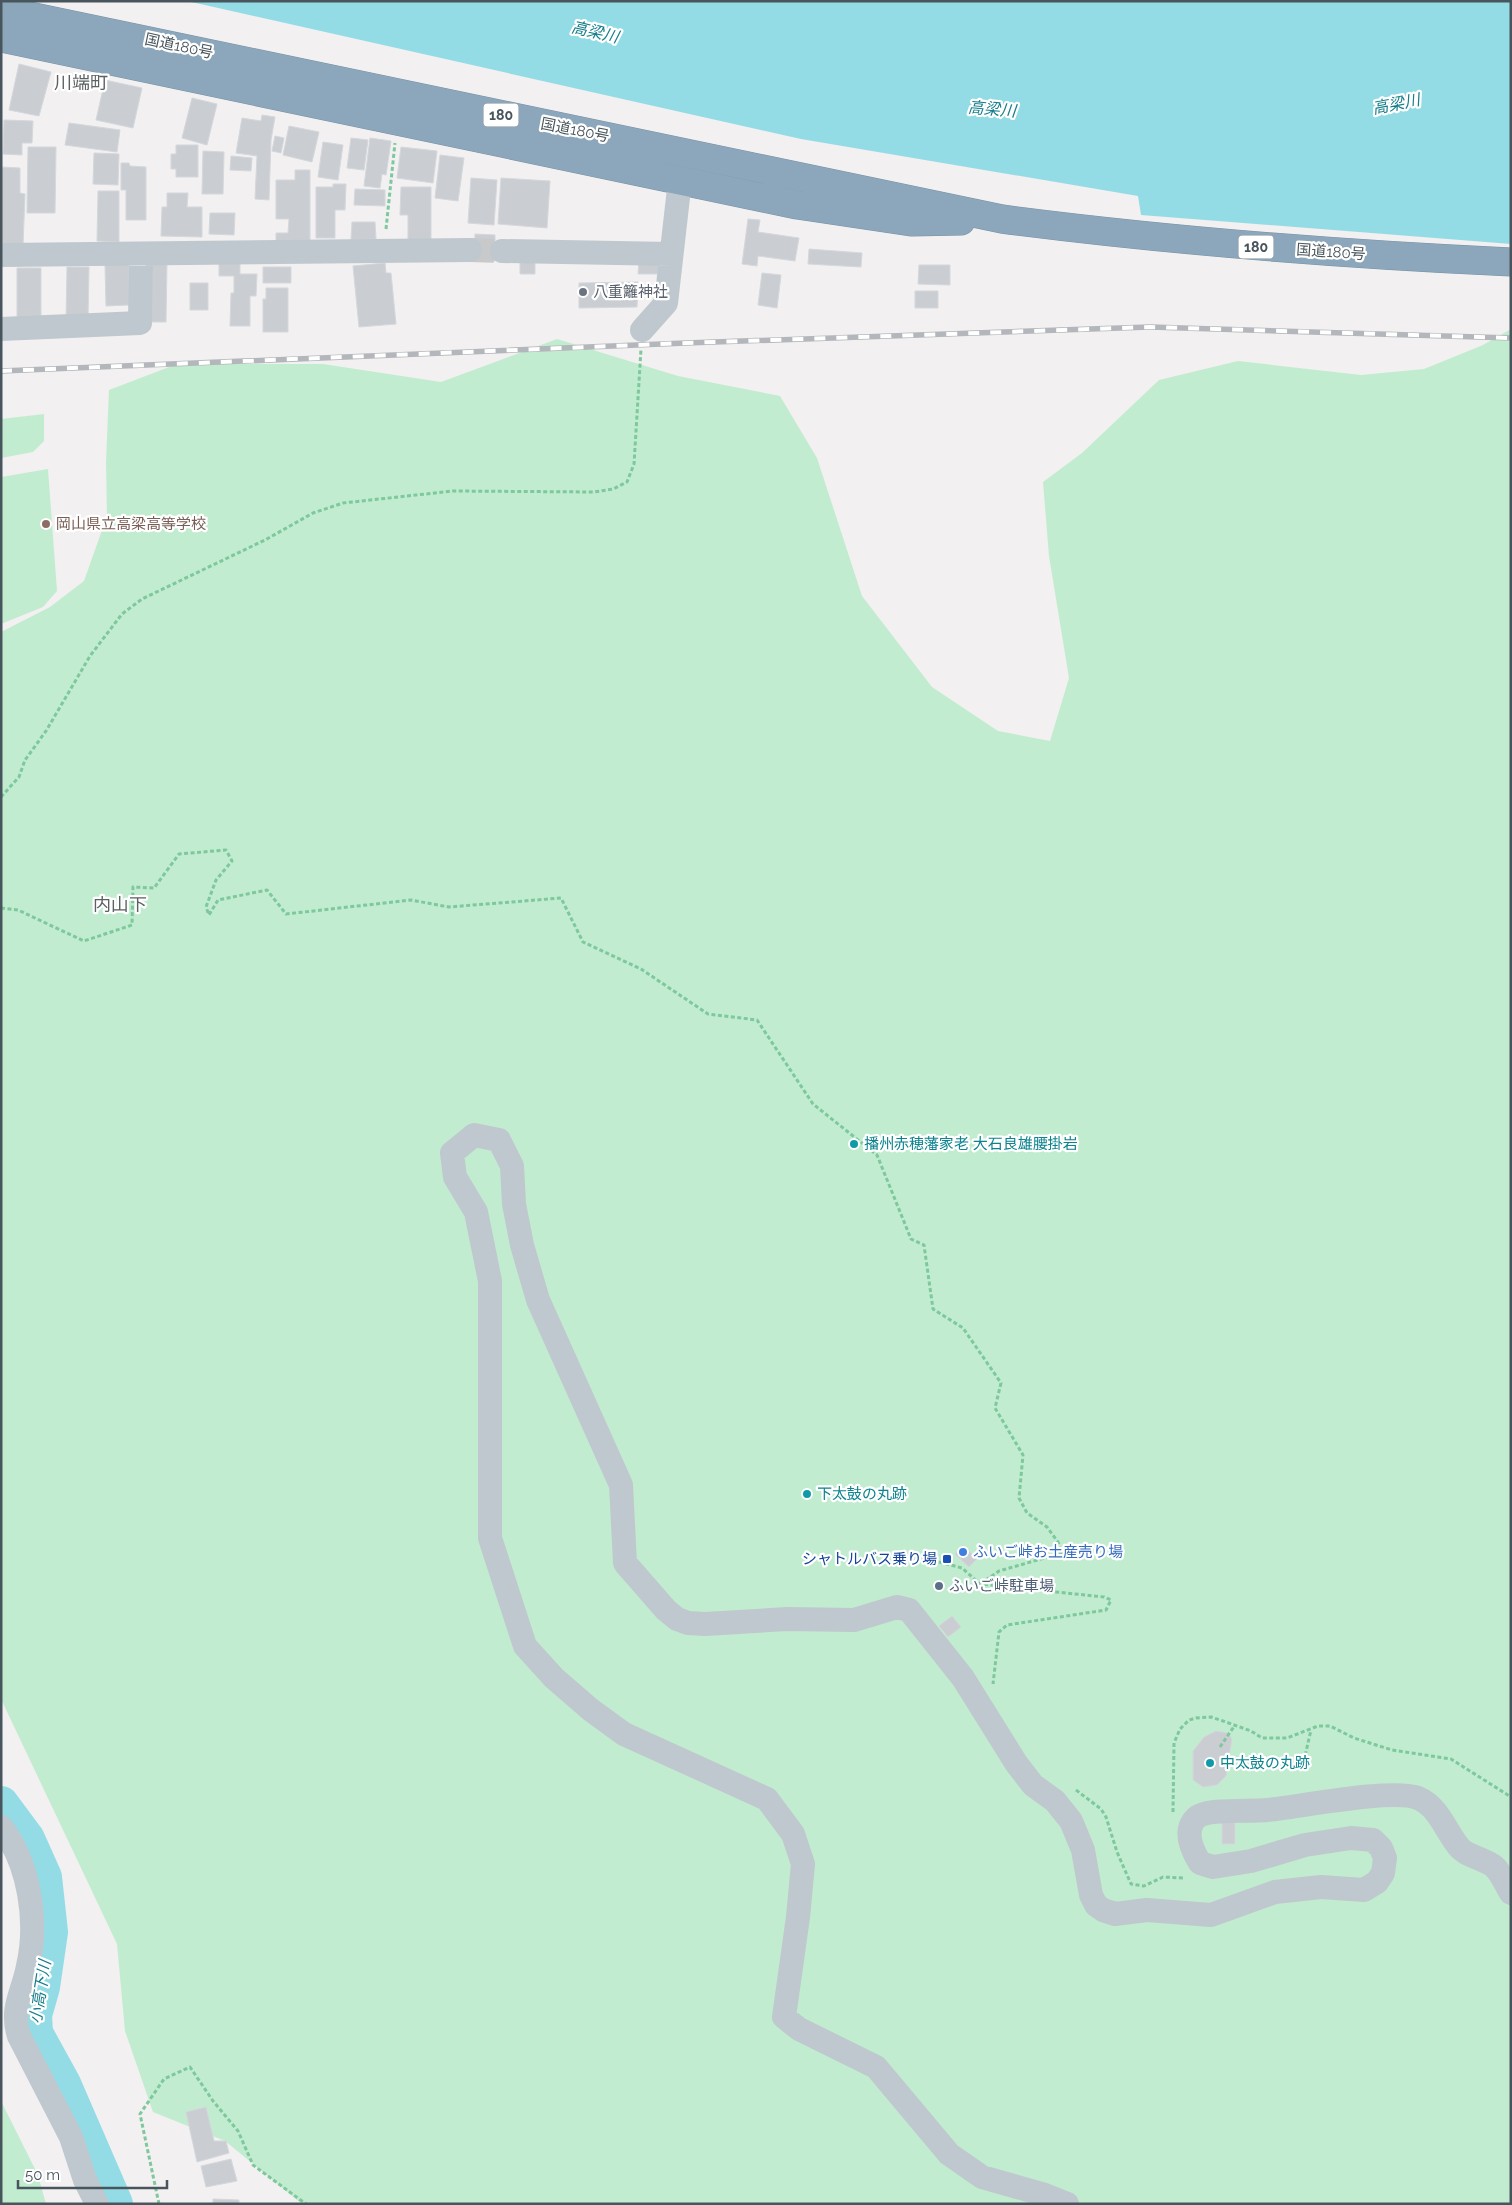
<svg xmlns="http://www.w3.org/2000/svg" width="1512" height="2205" font-family="Raleway,'Noto Sans JP',sans-serif">
<rect width="100%" height="100%" fill="#f2f0f0"/>
<!-- green -->
<path fill="#c2eccf" d="M 1511,329 L 1511,2204 L 302,2204 L 225,2141 L 153,2112 L 125,2031 L 117,1944 L 1,1699 L 1,632 L 50,607 L 84,581 L 107,516 L 106,462 L 109,390 L 177,364 L 323,364 L 441,382 L 557,339 L 678,376 L 780,396 L 817,458 L 862,596 L 932,687 L 998,731 L 1050,741 L 1069,678 L 1049,556 L 1043,482 L 1082,453 L 1159,380 L 1238,361 L 1361,375 L 1424,369 L 1483,345 Z
M 44,414 L 44,441 L 33,452 L 1,458 L 1,419 Z
M 48,469 L 57,591 L 43,607 L 1,624 L 1,477 Z
M 1,2101 L 38,2175 L 46,2204 L 1,2204 Z"/>
<!-- water -->
<path fill="#93dce6" d="M 187,1 L 1511,1 L 1511,244 L 1141,215 L 1138,196 L 801,139 Z"/>
<g fill="none" stroke-linecap="round" stroke-linejoin="round">
<!-- river -->
<path stroke="#93dce6" stroke-width="36" d="M 1,1804 L 27,1839 L 44,1877 L 50,1932 L 42,1987 L 34,2015 L 35,2033 L 63,2084 L 115,2204"/>
</g>
<!-- building -->
<path fill="#caced2" stroke="#d4d7db" d="M 19,64 L 51,72 L 39,116 L 9,110 Z
M 105,80 L 142,88 L 133,128 L 96,120 Z
M 192,98 L 217,104 L 207,145 L 182,138 Z
M 262,115 L 275,117 L 271,140 L 269,200 L 255,199 L 257,156 L 236,153 L 242,118 L 261,121 Z
M 4,120 L 33,121 L 32,143 L 22,143 L 22,155 L 3,154 Z
M 69,123 L 120,130 L 117,152 L 65,145 Z
M 289,126 L 319,132 L 312,162 L 283,155 Z
M 275,136 L 284,138 L 281,153 L 272,151 Z
M 351,138 L 368,140 L 364,170 L 347,168 Z
M 370,138 L 391,141 L 386,175 L 382,174 L 380,188 L 364,186 Z
M 323,142 L 343,145 L 338,180 L 318,177 Z
M 176,145 L 198,145 L 198,177 L 176,177 L 176,169 L 171,169 L 171,154 L 176,154 Z
M 28,147 L 56,147 L 55,213 L 27,213 Z
M 401,147 L 437,151 L 433,183 L 397,178 Z
M 203,151 L 224,152 L 223,194 L 202,194 Z
M 94,153 L 119,154 L 118,185 L 93,184 Z
M 440,155 L 464,158 L 458,201 L 435,198 Z
M 231,156 L 252,158 L 251,171 L 230,170 Z
M 121,163 L 129,163 L 130,166 L 146,167 L 146,220 L 126,220 L 126,190 L 121,190 Z
M 1,167 L 20,168 L 20,193 L 25,194 L 23,246 L 1,245 Z
M 295,170 L 310,170 L 310,243 L 276,243 L 276,233 L 288,233 L 289,219 L 276,219 L 276,180 L 295,180 Z
M 471,178 L 497,180 L 494,225 L 468,223 Z
M 501,178 L 550,181 L 547,228 L 498,224 Z
M 333,184 L 346,184 L 345,210 L 335,210 L 335,238 L 316,238 L 316,187 L 333,187 Z
M 401,187 L 431,187 L 431,241 L 408,241 L 408,215 L 400,215 Z
M 355,189 L 385,190 L 385,206 L 354,205 Z
M 98,191 L 119,191 L 119,242 L 97,241 Z
M 167,193 L 188,193 L 187,207 L 202,207 L 202,237 L 161,236 L 162,207 L 167,207 Z
M 210,213 L 235,213 L 234,235 L 209,234 Z
M 748,219 L 760,220 L 758,232 L 799,238 L 795,261 L 758,256 L 757,266 L 742,264 Z
M 352,222 L 375,222 L 376,239 L 351,240 Z
M 475,234 L 495,235 L 495,261 L 474,260 Z
M 809,249 L 862,253 L 861,267 L 808,264 Z
M 520,259 L 535,259 L 535,274 L 520,274 Z
M 219,260 L 240,260 L 240,274 L 257,274 L 256,296 L 250,296 L 250,326 L 230,326 L 231,293 L 234,293 L 234,276 L 219,276 Z
M 146,261 L 167,261 L 166,322 L 145,322 Z
M 639,262 L 659,263 L 658,274 L 638,274 Z
M 385,263 L 386,273 L 391,273 L 396,324 L 359,327 L 353,266 Z
M 129,264 L 129,305 L 106,306 L 105,265 Z
M 919,265 L 950,265 L 950,285 L 918,284 Z
M 67,267 L 89,267 L 88,320 L 66,320 Z
M 263,267 L 291,267 L 291,283 L 263,283 Z
M 17,268 L 41,268 L 41,322 L 17,322 Z
M 762,273 L 781,275 L 777,308 L 758,305 Z
M 638,282 L 637,307 L 579,308 L 579,283 Z
M 190,283 L 208,283 L 208,310 L 190,310 Z
M 266,288 L 288,288 L 288,332 L 263,332 L 263,299 L 266,299 Z
M 915,291 L 938,291 L 938,308 L 915,308 Z
M 963,1545 L 977,1559 L 969,1567 L 955,1554 Z
M 952,1616 L 961,1627 L 948,1637 L 939,1626 Z
M 1216,1731 L 1228,1733 L 1232,1739 L 1226,1776 L 1217,1785 L 1203,1787 L 1193,1780 L 1193,1751 L 1204,1737 Z
M 1222,1822 L 1235,1822 L 1235,1844 L 1222,1844 Z
M 206,2107 L 214,2141 L 226,2141 L 229,2153 L 197,2162 L 186,2112 Z
M 231,2159 L 237,2181 L 206,2187 L 201,2166 Z
M 213,2199 L 239,2200 L 239,2204 L 213,2204 Z"/>
<g fill="none" stroke-linecap="round" stroke-linejoin="round">
<!-- minor-tunnel -->
<path stroke="#c8c9cb" stroke-width="24" stroke-dasharray="24 12" stroke-linecap="butt" d="M 470,250 L 502,251"/>
<defs>
<path id="highway" d="M 1,10 L 1002,219 C 1171,241 1340,254 1511,262
M 1,38 L 797,205 L 911,222 L 961,221"/>
</defs>
<!-- highway casing -->
<use href="#highway" stroke="#7792a6" stroke-width="29"/>
<!-- path -->
<path stroke="#7dc89c" stroke-width="3" stroke-dasharray="4 2.5" stroke-linecap="butt" d="M 386,229 L 395,143
M 1,797 L 19,777 L 25,760 L 46,731 L 90,656 L 122,614 L 142,599 L 265,540 L 313,513 L 343,503 L 453,491 L 594,492 L 613,489 L 627,482 L 634,464 L 641,349
M 1,908 L 18,910 L 84,941 L 132,925 L 133,887 L 154,888 L 179,854 L 226,850 L 232,861 L 216,880 L 206,907 L 209,915 L 218,900 L 267,890 L 286,914 L 411,900 L 449,907 L 561,898 L 583,942 L 641,969 L 708,1014 L 757,1020 L 813,1104 L 877,1155 L 911,1239 L 924,1245 L 933,1309 L 963,1328 L 1001,1383 L 995,1408 L 1023,1455 L 1019,1498 L 1027,1513 L 1047,1527 L 1058,1542 L 1062,1553 L 999,1571 L 980,1584
M 939,1562 L 962,1568 L 980,1584 L 1104,1597 L 1111,1600 L 1106,1610 L 1007,1625 L 999,1632 L 993,1684
M 1220,1747 L 1235,1725
M 1282,1764 L 1291,1764 L 1305,1756 L 1311,1730
M 1076,1790 L 1101,1809 L 1106,1817 L 1117,1852 L 1131,1884 L 1144,1886 L 1163,1877 L 1184,1878
M 1173,1812 L 1174,1743 L 1180,1729 L 1189,1720 L 1196,1718 L 1211,1717 L 1223,1721 L 1251,1731 L 1262,1738 L 1287,1738 L 1318,1726 L 1330,1726 L 1354,1738 L 1392,1750 L 1451,1759 L 1511,1797
M 159,2204 L 140,2114 L 164,2079 L 190,2067 L 213,2101 L 238,2131 L 253,2165 L 306,2204"/>
<!-- minor -->
<path stroke="#bfc8ce" stroke-width="24" d="M 502,251 L 671,254
M 1,255 L 470,250
M 1,329 L 140,323 L 141,255
M 642,330 L 666,303 L 680,180
M 1,1827 C 30,1864 38,1922 28,1966 C 23,1993 10,2008 19,2036 L 71,2137 L 85,2180 L 97,2204
M 1067,2204 L 1042,2194 L 982,2177 L 949,2154 L 876,2067 L 799,2029 L 784,2017 L 798,1917 L 803,1864 L 793,1834 L 767,1799 L 624,1734 L 591,1710 L 554,1678 L 525,1646 L 490,1538 L 490,1281 L 476,1212 L 455,1177 L 452,1153 L 474,1135 L 499,1140 L 512,1166 L 514,1204 L 522,1245 L 538,1300 L 621,1485 L 625,1563 L 666,1610 L 677,1619 L 688,1623 L 705,1624 L 787,1619 L 854,1620 L 897,1607 L 909,1610 L 963,1678 L 1016,1763 L 1033,1785 L 1055,1801 L 1071,1821 L 1083,1850 L 1091,1895 L 1096,1905 L 1103,1910 L 1115,1914 L 1147,1910 L 1211,1915 L 1275,1892 L 1321,1887 L 1364,1890 L 1377,1882 L 1383,1873 L 1385,1858 L 1381,1848 L 1373,1840 L 1351,1838 L 1305,1845 L 1251,1861 L 1213,1867 L 1200,1863 C 1192,1850 1183,1831 1196,1818 C 1206,1808 1251,1812 1267,1810 C 1298,1807 1393,1788 1418,1798 C 1439,1807 1445,1830 1459,1847 C 1466,1856 1482,1858 1492,1865 C 1500,1870 1506,1885 1511,1893"/>
<!-- highway -->
<use href="#highway" stroke="#8ca7bb" stroke-width="28"/>
<defs>
<path id="rail" d="M 1,371 L 686,343 L 1150,327 L 1511,338"/>
</defs>
<!-- rail casing -->
<use href="#rail" stroke="#b3b6ba" stroke-width="5.5"/>
<!-- rail -->
<use href="#rail" stroke="#fff" stroke-width="4" stroke-dasharray="11" stroke-linecap="butt"/>
</g>
<!-- markers -->
<circle fill="#6b7280" stroke="#fff" stroke-width="2" cx="583" cy="292" r="5"/>
<circle fill="#8d6e63" stroke="#fff" stroke-width="2" cx="46" cy="524" r="5"/>
<g fill="#0f9aa8" stroke="#fff" stroke-width="2">
<circle cx="854" cy="1144" r="5"/>
<circle cx="807" cy="1494" r="5"/>
<circle cx="1210" cy="1763" r="5"/>
</g>
<circle fill="#3f7fe0" stroke="#fff" stroke-width="2" cx="963" cy="1552" r="5"/>
<rect fill="#1a4fb4" stroke="#fff" stroke-width="2" x="942" y="1554" width="10" height="10" rx="2.5"/>
<circle fill="#5c6f8a" stroke="#fff" stroke-width="2" cx="939" cy="1586" r="5"/>
<g text-anchor="middle" dominant-baseline="central" stroke-width="4.5" stroke-linejoin="round" paint-order="stroke">
<!-- shield labels -->
<g fill="#fff" stroke="#80888d" stroke-width="1">
<rect x="483.5" y="103.5" width="35" height="23" rx="4"/>
<rect x="1238.5" y="235.5" width="35" height="23" rx="4"/>
</g>
<g font-size="14" font-weight="bold" fill="#49555c">
<text x="501" y="115">180</text>
<text x="1256" y="247">180</text>
</g>
<!-- street labels -->
<g font-size="15" fill="#49555c" stroke="#fff">
<text transform="translate(179 46) rotate(12)">国道180号</text>
<text transform="translate(575 130) rotate(11)">国道180号</text>
<text transform="translate(1331 252) rotate(4)">国道180号</text>
</g>
<!-- worship labels -->
<g font-size="15" fill="#5b616d" stroke="#fff" text-anchor="start">
<text x="593" y="292">八重籬神社</text>
</g>
<!-- education labels -->
<g font-size="15" fill="#785e54" stroke="#fff" text-anchor="start">
<text x="56" y="524">岡山県立高梁高等学校</text>
</g>
<!-- culture labels -->
<g font-size="15" fill="#0d838f" stroke="#fff" text-anchor="start">
<text x="864" y="1144">播州赤穂藩家老 大石良雄腰掛岩</text>
<text x="817" y="1494">下太鼓の丸跡</text>
<text x="1220" y="1763">中太鼓の丸跡</text>
</g>
<!-- shop labels -->
<g font-size="15" fill="#366cbe" stroke="#fff" text-anchor="start">
<text x="973" y="1552">ふいご峠お土産売り場</text>
</g>
<!-- transit labels -->
<g font-size="15" fill="#164399" stroke="#fff" text-anchor="end">
<text x="937" y="1559">シャトルバス乗り場</text>
</g>
<!-- service labels -->
<g font-size="15" fill="#4e5e75" stroke="#fff" text-anchor="start">
<text x="949" y="1586">ふいご峠駐車場</text>
</g>
<!-- water labels -->
<g font-size="16" font-style="italic" fill="#167e8b" stroke="#fff">
<text transform="translate(595 32) rotate(13)">高梁川</text>
<text transform="translate(1396 104) rotate(-11)">高梁川</text>
<text transform="translate(992 109) rotate(5)">高梁川</text>
<text transform="translate(40 1992) rotate(-81)">小高下川</text>
</g>
<!-- quarter labels -->
<g font-size="18" fill="#5d6164" stroke="#fff">
<text x="81" y="82">川端町</text>
<text x="120" y="904">内山下</text>
</g>
</g>
<!-- border -->
<rect width="1512" height="2205" fill="none" stroke="#49555c" stroke-width="5"/>
<!-- scale -->
<path d="M18 2180v8h149v-8" fill="none" stroke="#49555c" stroke-width="2.5"/>
<text x="25" y="2180" font-size="15" fill="#49555c" stroke="#ffffff" stroke-width="4" paint-order="stroke">50 m</text>
</svg>
